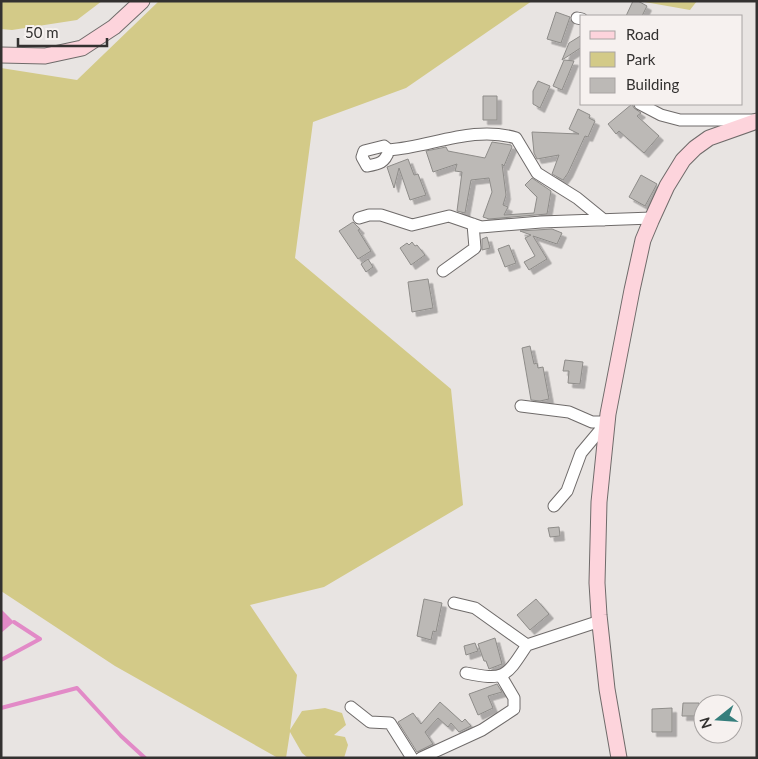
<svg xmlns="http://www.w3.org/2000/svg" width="758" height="759" font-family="Lato,sans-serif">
<defs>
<filter id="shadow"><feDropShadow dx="4.5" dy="4.5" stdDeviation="0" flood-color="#0004"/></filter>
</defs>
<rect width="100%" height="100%" fill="#e8e4e2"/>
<!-- green -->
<path fill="#d3ca88" d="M 1,1 L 102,1 L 77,20 L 12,30 L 1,29 Z
M 159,1 L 532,1 L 406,88 L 313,122 L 295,258 L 451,389 L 463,505 L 324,587 L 250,605 L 297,675 L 290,730 L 302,711 L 325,708 L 342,713 L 346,725 L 334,735 L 345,737 L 348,745 L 344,758 L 308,758 L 302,753 L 290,732 L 286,758 L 278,758 L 115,666 L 1,591 L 1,68 L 77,80 Z
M 639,1 L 697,1 L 690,10 Z"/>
<!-- water -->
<path fill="#e28ac7" d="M 1,609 L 14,622 L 1,633 Z"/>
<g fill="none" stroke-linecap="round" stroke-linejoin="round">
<!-- stream -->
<path stroke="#e28ac7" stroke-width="4" d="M 1,660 L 40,639 L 14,622
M 1,708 L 77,688 L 121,736 L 145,758"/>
</g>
<!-- building -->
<path fill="#bcb9b6" stroke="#8e8c89" filter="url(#shadow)" d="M 633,1 L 638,1 L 647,6 L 642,16 L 626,16 Z
M 556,12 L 570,17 L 561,43 L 547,39 Z
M 582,35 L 582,47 L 562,60 L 569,43 Z
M 564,60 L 574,61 L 562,90 L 553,86 Z
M 538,81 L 550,86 L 540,108 L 533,104 L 533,91 Z
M 483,96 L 497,96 L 497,120 L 483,120 Z
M 632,104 L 634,108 L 641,113 L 637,116 L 659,136 L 644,153 L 619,131 L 616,134 L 608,124 Z
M 578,109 L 590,115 L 589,118 L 595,121 L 588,137 L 585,136 L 568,173 L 563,180 L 552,174 L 559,155 L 537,159 L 534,153 L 532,132 L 579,134 L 569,129 Z
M 492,142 L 511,145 L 512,147 L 504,166 L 502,164 L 506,195 L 503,205 L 508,207 L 504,215 L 534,213 L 537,197 L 525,185 L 532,178 L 551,191 L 547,214 L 489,219 L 483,217 L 492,192 L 489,178 L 471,180 L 465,213 L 457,211 L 462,172 L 455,171 L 457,164 L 433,172 L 426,151 L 446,147 L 448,151 L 485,158 Z
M 408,159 L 414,175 L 418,174 L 426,195 L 410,200 L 399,168 L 394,188 L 387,167 Z
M 641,175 L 657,184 L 645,206 L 629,197 Z
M 353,222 L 360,229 L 358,230 L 371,251 L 358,259 L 339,231 Z
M 552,229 L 562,233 L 557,244 L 533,236 L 547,259 L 529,270 L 524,262 L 535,256 L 525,238 L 531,235 L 520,231 Z
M 487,237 L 490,248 L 482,250 L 482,239 Z
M 412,242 L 415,246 L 417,245 L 425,255 L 411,265 L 400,248 L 407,243 L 409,245 Z
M 509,245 L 516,263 L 505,267 L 498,249 Z
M 368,259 L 373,267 L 366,272 L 361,264 Z
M 428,279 L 433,308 L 412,312 L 408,282 Z
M 530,346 L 534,364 L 537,363 L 538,368 L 543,367 L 549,399 L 540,401 L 531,400 L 522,348 Z
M 565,360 L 583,362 L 580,384 L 568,383 L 569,371 L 563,371 Z
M 559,527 L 560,536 L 550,537 L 548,528 Z
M 424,599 L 442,603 L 436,632 L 433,631 L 431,640 L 417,636 Z
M 536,599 L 549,614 L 530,630 L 517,615 Z
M 495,638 L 502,664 L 489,669 L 486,661 L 484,661 L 478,644 Z
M 475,643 L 478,651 L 466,655 L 464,646 Z
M 497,684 L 502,692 L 488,696 L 493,708 L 478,715 L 469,694 Z
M 440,702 L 462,722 L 465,719 L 471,726 L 459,732 L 451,723 L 448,727 L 438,718 L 425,732 L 433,744 L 417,752 L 398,722 L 413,713 L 421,724 Z
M 683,703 L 699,703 L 699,716 L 682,716 Z
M 672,708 L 672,732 L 652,732 L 652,709 Z"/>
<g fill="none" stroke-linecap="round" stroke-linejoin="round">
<defs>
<path id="street" d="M 577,18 L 582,19
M 640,104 L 661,115 L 680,120 L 753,120
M 389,150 C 385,163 379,164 367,166 L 362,157 L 364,151 L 384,146 L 389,150 C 431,147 473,125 516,138 L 537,173 L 577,198 L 604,220
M 359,218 L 369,215 L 381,215 L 412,225 L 449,216 L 481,227 L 541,222 L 652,218
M 443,271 L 475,248 L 473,224
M 521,406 L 569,412 L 592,422 L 607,422
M 554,506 L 567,491 L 581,453 L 607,422
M 454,603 L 475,608 L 527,645 L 600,621
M 466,673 C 505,681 506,677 527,645
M 351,707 L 370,722 L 390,723 L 412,758
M 421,758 L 482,730 L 514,709 L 514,698 L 501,676"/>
<path id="secondary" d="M 1,55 L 45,56 L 82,48 L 114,27 L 142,1
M 619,758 L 607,689 L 599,615 L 597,583 L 599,502 L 608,414 L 632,290 L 643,240 L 651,221 L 667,186 L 683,160 L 695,148 L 709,138 L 757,121"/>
</defs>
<!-- street casing -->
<use href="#street" stroke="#6f6b6a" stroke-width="13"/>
<!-- secondary casing -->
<use href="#secondary" stroke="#6f6b6a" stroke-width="17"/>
<!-- street -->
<use href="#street" stroke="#fff" stroke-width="11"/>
<!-- secondary -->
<use href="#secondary" stroke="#fdd4dc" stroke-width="15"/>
</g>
<!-- border -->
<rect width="758" height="759" fill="none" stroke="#333130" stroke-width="5"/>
<!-- legend -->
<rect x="580" y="15" width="162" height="90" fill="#f6f1ef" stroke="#a8a4a3"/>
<rect x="590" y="31" width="25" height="8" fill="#fdd4dc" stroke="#a8a4a3"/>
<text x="626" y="40" font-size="15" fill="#333130">Road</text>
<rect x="590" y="52" width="25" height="15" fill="#d3ca88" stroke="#a8a4a3"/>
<text x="626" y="65" font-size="15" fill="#333130">Park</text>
<rect x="590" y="78" width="25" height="15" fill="#bcb9b6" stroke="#a8a4a3"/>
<text x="626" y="90" font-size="15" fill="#333130">Building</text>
<!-- north arrow -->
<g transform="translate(718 719) rotate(253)"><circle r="24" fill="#f6f1ef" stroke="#a8a4a3"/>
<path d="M0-4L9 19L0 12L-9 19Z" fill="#357e7c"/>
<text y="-8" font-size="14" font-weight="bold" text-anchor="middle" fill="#333130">N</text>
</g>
<!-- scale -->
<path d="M18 38v8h89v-8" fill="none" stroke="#333130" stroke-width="2.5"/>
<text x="25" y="38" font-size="15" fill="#333130" stroke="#f6f1ef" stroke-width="4" paint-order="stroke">50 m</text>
</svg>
